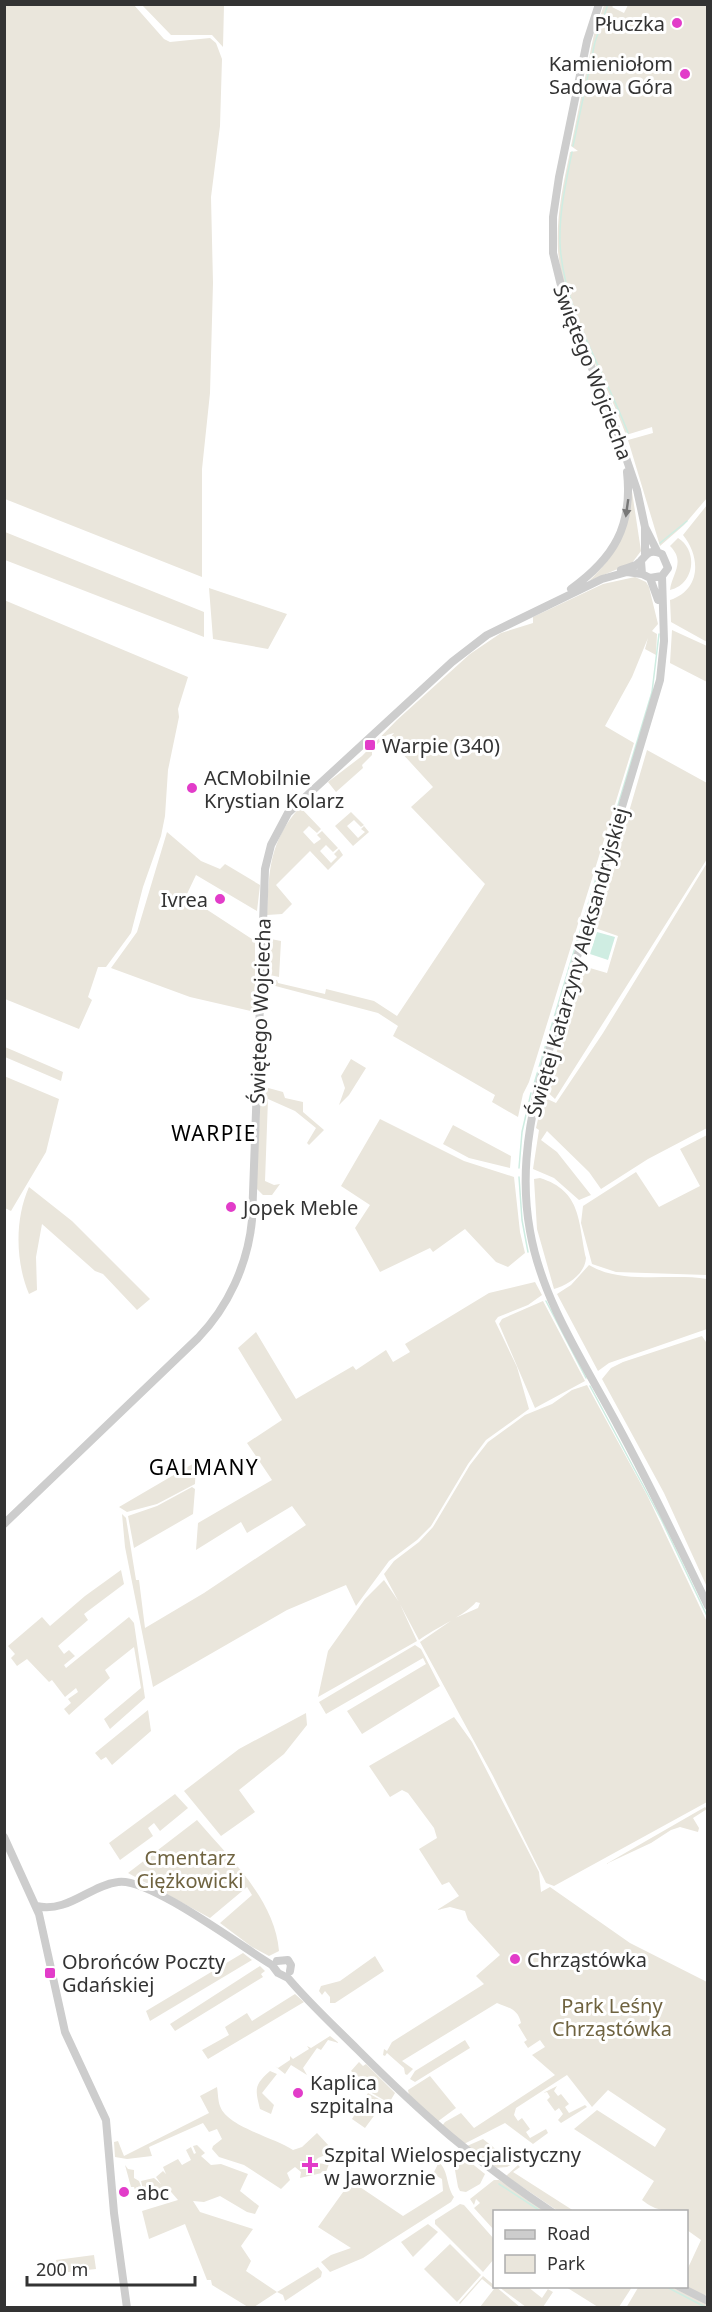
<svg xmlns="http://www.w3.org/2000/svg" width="712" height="2312" font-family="'Noto Sans',sans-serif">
<rect width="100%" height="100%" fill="#fff"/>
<!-- green -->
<path fill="#eae6dc" d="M 4,5 L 134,5 L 164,39 L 170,42 L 210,38 L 216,43 L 222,59 L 220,126 L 211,197 L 213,283 L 210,393 L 202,469 L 202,577 L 5,499 Z
M 142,5 L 224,5 L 223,47 L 212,35 L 171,35 Z
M 604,5 L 614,5 L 612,7 L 624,13 L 628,5 L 707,5 L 707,498 L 684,525 L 660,546 L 628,440 L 653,433 L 652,427 L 626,435 C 605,375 564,317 558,251 C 556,217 563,185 570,152 L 578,151 L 571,146 L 594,34 Z
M 631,485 L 641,551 L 632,563 L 589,581 C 618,554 631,525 631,485 Z
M 707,505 L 707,642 L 671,622 L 670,600 C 701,590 701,557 683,535 Z
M 5,532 L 204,612 L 204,637 L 5,560 Z
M 678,538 C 699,551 694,585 670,590 C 672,573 686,562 670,546 Z
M 635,577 L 646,582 L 649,587 L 658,624 L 652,631 L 657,634 L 656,655 L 645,649 L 648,638 L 632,677 L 605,726 L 634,743 L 529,1082 L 523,1094 L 518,1117 L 492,1102 L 495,1095 L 393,1036 L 398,1026 L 378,1013 L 264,983 L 277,980 L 278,983 L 325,994 L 326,989 L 374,1001 L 397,1016 L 485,884 L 411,807 L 433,787 L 389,739 L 394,733 L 387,735 L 372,749 L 372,755 L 362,765 L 363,768 L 336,792 L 328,782 L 362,756 L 397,720 L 470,654 L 501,633 L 533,623 L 533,617 L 603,584 Z
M 209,588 L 287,614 L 268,649 L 213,639 Z
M 4,600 L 188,677 L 178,709 L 179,717 L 168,770 L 165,816 L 161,836 L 143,887 L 131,933 L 106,967 L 98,967 L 88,997 L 92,1000 L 79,1029 L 5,999 Z
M 672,630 L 707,646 L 707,682 L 670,663 Z
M 647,750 L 707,783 L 707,859 L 555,1099 L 545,1090 L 583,966 L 607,973 L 618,936 L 595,928 Z
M 300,807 L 321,829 L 317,833 L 309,826 L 303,832 L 314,844 L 321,839 L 317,835 L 322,831 L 338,848 L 333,852 L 326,845 L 320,851 L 331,863 L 337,857 L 334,854 L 339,849 L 343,855 L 328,870 L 310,851 L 276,885 L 292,904 L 282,914 L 267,915 C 269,870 269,842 300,807 Z
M 351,812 L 364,825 L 361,827 L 354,820 L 347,826 L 358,838 L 365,832 L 361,829 L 364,826 L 369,832 L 353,846 L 335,826 Z
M 167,832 L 201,861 L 220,869 L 225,864 L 260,885 L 257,911 L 196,875 L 186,896 L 255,941 L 255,1012 L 190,997 L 111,968 L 137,932 Z
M 707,863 L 707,1128 L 648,1159 L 601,1189 L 589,1172 L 547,1131 L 541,1140 L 557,1152 L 591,1195 L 579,1200 L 554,1178 L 533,1169 L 539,1130 L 536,1128 L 543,1097 L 556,1103 L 603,1033 Z
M 266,938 L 281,941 L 279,977 L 265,974 Z
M 5,1047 L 63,1072 L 61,1081 L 5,1057 Z
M 351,1059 L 366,1068 L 349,1095 L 339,1105 L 345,1088 L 341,1076 Z
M 4,1076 L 59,1099 L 46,1152 L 11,1211 L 5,1208 Z
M 261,1086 L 283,1092 L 285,1098 L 303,1102 L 303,1112 L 324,1130 L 309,1145 L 307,1143 L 316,1128 L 295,1111 L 268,1099 L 265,1181 L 274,1185 L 280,1184 L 272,1195 L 263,1195 L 256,1188 Z
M 380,1119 L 464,1161 L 514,1177 L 520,1232 L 525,1253 L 508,1267 L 496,1262 L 465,1229 L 433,1252 L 430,1248 L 380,1272 L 355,1228 L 370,1205 L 341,1186 Z
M 453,1125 L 511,1156 L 510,1168 L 469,1158 L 443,1144 Z
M 707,1135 L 707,1275 L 616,1272 L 592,1264 L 581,1223 L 583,1206 L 636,1172 L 659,1207 L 700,1186 L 680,1149 Z
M 540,1178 C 582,1191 578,1222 586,1258 C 585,1274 568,1285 554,1289 L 537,1229 L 534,1179 Z
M 29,1187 L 72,1221 L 150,1299 L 137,1310 L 103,1274 L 95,1271 L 42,1224 L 36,1257 L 37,1290 L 29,1294 C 15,1261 15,1218 29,1187 Z
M 589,1265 C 622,1285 670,1273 707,1279 L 707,1329 L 609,1363 L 598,1371 L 557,1294 L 571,1285 Z
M 535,1282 L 542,1295 L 528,1305 L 498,1317 L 495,1321 L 517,1367 L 529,1409 L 486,1440 L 468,1464 L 431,1526 L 417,1540 L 389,1561 L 356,1606 L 346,1585 L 287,1610 L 153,1687 L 125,1547 L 122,1514 L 126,1518 L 136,1580 L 139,1580 L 145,1628 L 204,1593 L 306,1525 L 292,1506 L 247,1533 L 241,1522 L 196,1550 L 198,1523 L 272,1480 L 247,1443 L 282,1420 L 238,1348 L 256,1332 L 296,1399 L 353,1366 L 356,1370 L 386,1350 L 393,1362 L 410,1352 L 405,1344 L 489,1293 Z
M 543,1301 L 585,1381 L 535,1408 L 499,1324 L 502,1319 Z
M 702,1336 L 708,1345 L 707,1587 L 664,1493 L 602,1379 L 611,1368 L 623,1362 Z
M 587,1385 L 647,1495 L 707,1622 L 707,1802 L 554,1886 L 546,1883 L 493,1776 L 420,1642 L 455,1618 L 478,1608 L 480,1603 L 476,1602 C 466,1615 435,1628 419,1640 L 384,1574 L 394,1561 L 419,1542 L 433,1527 L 470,1465 L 488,1442 L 525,1415 L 552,1404 L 572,1390 Z
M 196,1462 L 195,1484 L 157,1504 L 127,1512 L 119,1507 Z
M 192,1487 L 195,1489 L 193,1514 L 134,1548 L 128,1516 L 157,1506 Z
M 121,1570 L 124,1584 L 84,1614 L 88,1620 L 58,1646 L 64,1654 L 69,1650 L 75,1656 L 64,1665 L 66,1668 L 129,1617 L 134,1623 L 145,1698 L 110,1729 L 104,1719 L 141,1688 L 134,1647 L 105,1670 L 110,1678 L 69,1715 L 64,1709 L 71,1703 L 68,1699 L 78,1692 L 76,1688 L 65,1697 L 52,1680 L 49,1682 L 27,1659 L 17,1666 L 11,1658 L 15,1654 L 8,1646 L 42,1617 L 50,1626 L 85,1596 Z
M 384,1580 L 399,1602 L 417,1641 L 318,1697 L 328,1651 L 365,1599 Z
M 415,1645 L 421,1649 L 440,1686 L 362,1734 L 347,1711 L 426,1664 L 423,1658 L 326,1714 L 319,1702 Z
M 148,1710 L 151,1731 L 112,1765 L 106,1757 L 101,1760 L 95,1753 Z
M 306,1713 L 307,1725 L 284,1754 L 239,1790 L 255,1812 L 221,1836 L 184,1791 L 239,1749 Z
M 454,1717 L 472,1742 L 539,1872 L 541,1892 L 550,1887 L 630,1943 L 707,1982 L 707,2294 L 704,2296 L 686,2286 L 687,2270 L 701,2240 L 687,2230 L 686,2212 C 667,2211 657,2212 642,2200 L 654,2181 L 574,2129 L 597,2110 L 604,2099 L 597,2110 L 655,2147 L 666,2129 L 608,2090 L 592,2107 L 567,2075 L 516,2108 L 514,2115 L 518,2121 L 522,2118 L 530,2129 L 526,2132 L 530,2138 L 546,2129 L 548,2133 L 533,2144 L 505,2123 L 464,2144 L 442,2126 L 445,2122 L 461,2113 L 474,2128 L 555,2075 L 532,2055 L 545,2047 L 540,2040 L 528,2048 L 524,2042 L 527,2040 L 518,2025 L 521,2023 C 518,2009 509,2008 497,2003 L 402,2061 L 413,2069 L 407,2075 L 405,2074 L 404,2068 L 387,2053 L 385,2056 L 383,2055 L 384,2049 L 387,2051 L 392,2042 L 484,1984 L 476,1976 L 500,1955 L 468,1920 L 465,1911 L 450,1907 L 437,1910 L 459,1896 L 449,1882 L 442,1885 L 419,1849 L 437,1838 L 434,1828 L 408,1793 L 402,1790 L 390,1797 L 369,1766 Z
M 175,1794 L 188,1808 L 160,1831 L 154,1823 L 148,1828 L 153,1836 L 120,1860 L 109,1843 Z
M 705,1807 L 707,1809 L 693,1818 L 699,1828 L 698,1832 L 680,1827 L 671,1830 L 651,1843 L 606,1864 Z
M 197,1820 C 229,1858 275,1899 279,1951 L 269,1956 L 252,1947 L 220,1923 L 252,1895 L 247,1887 L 210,1918 L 128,1873 Z
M 243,1953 L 252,1960 L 150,2021 L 146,2011 Z
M 375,1956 L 384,1971 L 335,2003 L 330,2003 L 330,1997 L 325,1991 L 322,1995 L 319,1991 L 321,1986 L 340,1981 Z
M 260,1966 L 265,1971 L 261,1974 L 263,1977 L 175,2031 L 170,2024 Z
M 295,1994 L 304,2002 L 208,2059 L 202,2050 L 229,2035 L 225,2027 L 247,2013 L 252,2021 Z
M 330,2036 L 339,2043 L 328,2040 L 321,2050 L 317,2048 L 303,2068 L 307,2075 L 291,2065 L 285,2074 L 275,2066 L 278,2068 L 290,2060 L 290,2056 L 293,2059 L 309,2049 L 307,2046 L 311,2048 Z
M 465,2040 L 470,2048 L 415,2082 L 410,2079 L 415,2071 Z
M 359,2062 L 363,2066 L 366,2064 L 395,2093 L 389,2103 L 363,2088 L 365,2077 L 359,2077 L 351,2071 Z
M 270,2071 L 277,2074 L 262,2093 L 274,2105 L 271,2114 L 260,2109 C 255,2089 254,2085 270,2071 Z
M 430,2076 L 456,2108 L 437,2122 L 409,2095 L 408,2090 Z
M 557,2086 L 554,2091 L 558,2096 L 561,2094 L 569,2104 L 565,2107 L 569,2113 L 585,2105 L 587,2107 L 561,2123 L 558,2120 L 563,2114 L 559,2108 L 555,2111 L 547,2100 L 550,2097 L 547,2092 L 543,2093 Z
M 217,2087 C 218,2093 218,2101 220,2106 C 227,2127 274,2137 293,2150 L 302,2147 L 317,2133 L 330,2147 L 330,2153 L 318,2158 L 313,2163 L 329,2164 L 326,2172 L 300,2178 L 301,2172 L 295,2167 L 287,2173 L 290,2180 L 281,2189 L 244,2165 L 219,2157 L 212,2149 L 213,2146 L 222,2139 L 217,2129 L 209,2132 L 203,2123 L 149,2147 L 152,2156 L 127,2159 L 115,2157 L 114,2142 L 118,2141 L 124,2156 L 209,2113 L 200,2096 Z
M 368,2093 L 388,2104 L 383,2111 L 379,2109 L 365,2128 L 352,2119 Z
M 483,2139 L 513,2163 L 521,2159 L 507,2167 L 494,2168 L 467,2146 Z
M 197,2145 L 205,2153 L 201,2156 L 211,2165 L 221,2164 L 248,2174 L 240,2191 L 259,2206 L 255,2214 L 247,2212 L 220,2196 L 204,2202 L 193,2201 L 200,2212 L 253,2229 L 241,2246 L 251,2261 L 246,2271 L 277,2292 L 318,2267 L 322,2272 L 321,2277 L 285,2301 L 283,2295 L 277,2292 L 254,2307 L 248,2307 L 212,2285 L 211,2280 L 207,2280 L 185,2224 L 149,2239 L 142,2211 L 178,2200 L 166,2186 L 139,2200 L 134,2187 L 131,2187 L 125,2165 L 128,2169 L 134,2170 L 134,2178 L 139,2181 L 144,2194 L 141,2181 L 154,2178 L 161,2184 L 156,2177 L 163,2171 L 166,2174 L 163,2167 L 178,2159 L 182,2165 L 191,2160 L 186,2150 L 191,2147 L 194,2154 L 196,2153 L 193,2146 Z
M 455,2150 L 485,2174 L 480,2184 L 466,2192 L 460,2191 L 458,2187 L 453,2159 Z
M 439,2162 C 449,2172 446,2186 454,2197 L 451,2202 L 363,2258 L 330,2272 L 321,2262 L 331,2255 L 351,2248 L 318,2227 L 351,2181 L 403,2216 L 443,2191 L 442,2179 L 433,2174 Z
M 518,2165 L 520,2167 L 513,2172 L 574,2211 L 558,2211 L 506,2176 Z
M 494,2180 L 499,2180 L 547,2211 L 494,2212 L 494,2230 L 474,2208 L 480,2203 L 476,2199 L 474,2205 L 470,2199 Z
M 460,2204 L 464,2205 L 494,2239 L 494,2259 L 483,2272 L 435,2224 L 435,2220 Z
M 428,2224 L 438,2232 L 413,2257 L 401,2242 Z
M 450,2244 L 481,2275 L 457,2302 L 424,2269 Z
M 94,2255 L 96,2269 L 59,2273 L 56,2260 Z
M 483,2276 L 520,2307 L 480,2307 L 494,2289 L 482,2279 L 460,2304 L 459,2303 Z
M 639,2286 L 671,2287 L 708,2304 L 707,2308 L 626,2308 Z
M 499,2287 L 528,2287 L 542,2298 L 548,2289 L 544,2287 L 553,2292 L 543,2307 L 526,2307 Z
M 566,2287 L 632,2286 L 632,2287 L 619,2307 L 598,2307 Z"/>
<!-- water -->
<path fill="#cfede2" d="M 597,932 L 615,937 L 608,960 L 590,954 Z"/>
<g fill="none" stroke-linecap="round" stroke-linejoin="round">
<!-- stream -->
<path stroke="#cfede2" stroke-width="1.5" d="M 573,146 L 595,42 L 608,4
M 572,152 C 566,182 559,212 560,243 C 563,311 605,371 628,433
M 660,543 L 687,521
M 534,1084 L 652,692 L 659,634
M 519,1168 L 522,1132 L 531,1093
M 519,1177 L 522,1220 L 528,1252
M 546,1301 L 586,1378
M 590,1386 L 662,1521 L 708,1618
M 499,2184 L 542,2212
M 665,2286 L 707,2308"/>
<!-- tertiary -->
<path stroke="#cdcdcd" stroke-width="8" d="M 599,4 L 587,41 L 559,177 L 553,217 L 553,253 L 567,310 L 609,408 L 637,490 L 645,527 L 645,554
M 645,527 L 657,551
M 621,570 C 626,568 631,567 636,565 C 646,558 647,547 662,554 L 668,568 L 662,576 L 650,578 L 642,574 L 641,561
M 662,576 L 664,641 L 660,680 L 538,1087 C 527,1136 521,1181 530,1231 C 542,1301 585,1364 618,1426 C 650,1485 679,1545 708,1606
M 650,578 L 658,600
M 571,589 C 614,558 633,526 627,472
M 4,1524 L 198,1338 C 228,1307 248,1264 252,1220 L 265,869 L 271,845 L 288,813 L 452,662 L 487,635 L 602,579 L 627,572 L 642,574
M 4,1837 L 39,1914 L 65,2032 L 106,2120 L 114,2213 L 127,2308
M 36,1906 C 69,1913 88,1886 118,1882 C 149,1877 243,1948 272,1965 L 278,1973 L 288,1978 C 309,2003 334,2026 358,2050 C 421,2113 477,2163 552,2212
M 277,1961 L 288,1960 L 291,1965 L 290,1971
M 678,2286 L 708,2301"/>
</g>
<!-- one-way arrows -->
<defs><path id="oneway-solid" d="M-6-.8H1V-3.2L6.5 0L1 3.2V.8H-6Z" transform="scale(1.5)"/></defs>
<use fill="#787878" href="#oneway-solid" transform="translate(627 508) rotate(98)"/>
<!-- markers -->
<g fill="#e23cc9" stroke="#fff" stroke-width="2">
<circle cx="677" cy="23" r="6"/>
<circle cx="685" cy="74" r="6"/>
<rect x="364" y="739" width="12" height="12" rx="3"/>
<circle cx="192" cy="788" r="6"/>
<circle cx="220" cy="899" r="6"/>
<circle cx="231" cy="1207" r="6"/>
<circle cx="515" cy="1959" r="6"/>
<rect x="44" y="1967" width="12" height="12" rx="3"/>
<circle cx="298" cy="2093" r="6"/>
<path d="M307 2156h6v6h6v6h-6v6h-6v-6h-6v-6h6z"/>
<circle cx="124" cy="2192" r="6"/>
</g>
<g text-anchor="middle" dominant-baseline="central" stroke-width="6" stroke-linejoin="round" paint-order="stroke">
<!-- poi labels -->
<g font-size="20" fill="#333" stroke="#fff" text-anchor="start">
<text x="665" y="23" text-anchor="end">Płuczka</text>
<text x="673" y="63" text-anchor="end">Kamieniołom<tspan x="673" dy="23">Sadowa Góra</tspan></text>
<text x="382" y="745">Warpie (340)</text>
<text x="204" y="777">ACMobilnie<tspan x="204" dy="23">Krystian Kolarz</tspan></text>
<text x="208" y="899" text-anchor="end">Ivrea</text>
<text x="243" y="1207">Jopek Meble</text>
<text x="527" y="1959">Chrząstówka</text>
<text x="62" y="1961">Obrońców Poczty<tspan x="62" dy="23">Gdańskiej</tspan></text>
<text x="310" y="2082">Kaplica<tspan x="310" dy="23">szpitalna</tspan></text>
<text x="324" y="2154">Szpital Wielospecjalistyczny<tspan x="324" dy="23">w Jaworznie</tspan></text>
<text x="136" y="2192">abc</text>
</g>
<!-- street labels -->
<g font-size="20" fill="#333" stroke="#fff">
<text transform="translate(593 372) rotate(69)">Świętego Wojciecha</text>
<text transform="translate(577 962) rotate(-74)">Świętej Katarzyny Aleksandryjskiej</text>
<text transform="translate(260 1011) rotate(-88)">Świętego Wojciecha</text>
</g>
<!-- park labels -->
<g font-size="20" fill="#6f6340" stroke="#fff">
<text x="190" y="1857">Cmentarz<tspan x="190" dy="23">Ciężkowicki</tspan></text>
<text x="612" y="2005">Park Leśny<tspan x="612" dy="23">Chrząstówka</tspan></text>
</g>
<!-- neighbourhood labels -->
<g font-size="21" letter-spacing="1.5" fill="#000" stroke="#fff">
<text x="214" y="1133">WARPIE</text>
<text x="204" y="1467">GALMANY</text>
</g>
</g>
<!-- border -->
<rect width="712" height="2312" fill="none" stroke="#333333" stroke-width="12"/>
<!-- legend -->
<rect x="493" y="2210" width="195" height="78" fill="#ffffff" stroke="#adadad" stroke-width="1.5"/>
<rect x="505" y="2230" width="30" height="9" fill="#cdcdcd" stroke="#adadad" stroke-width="1.5"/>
<text x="547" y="2240" font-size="18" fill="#333333">Road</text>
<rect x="505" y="2255" width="30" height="18" fill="#eae6dc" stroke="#adadad" stroke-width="1.5"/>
<text x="547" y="2270" font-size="18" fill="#333333">Park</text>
<!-- scale -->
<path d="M27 2276v9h168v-9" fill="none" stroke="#333333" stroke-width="3"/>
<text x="36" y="2276" font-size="18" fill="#333333" stroke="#ffffff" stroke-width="4.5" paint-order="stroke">200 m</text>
</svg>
